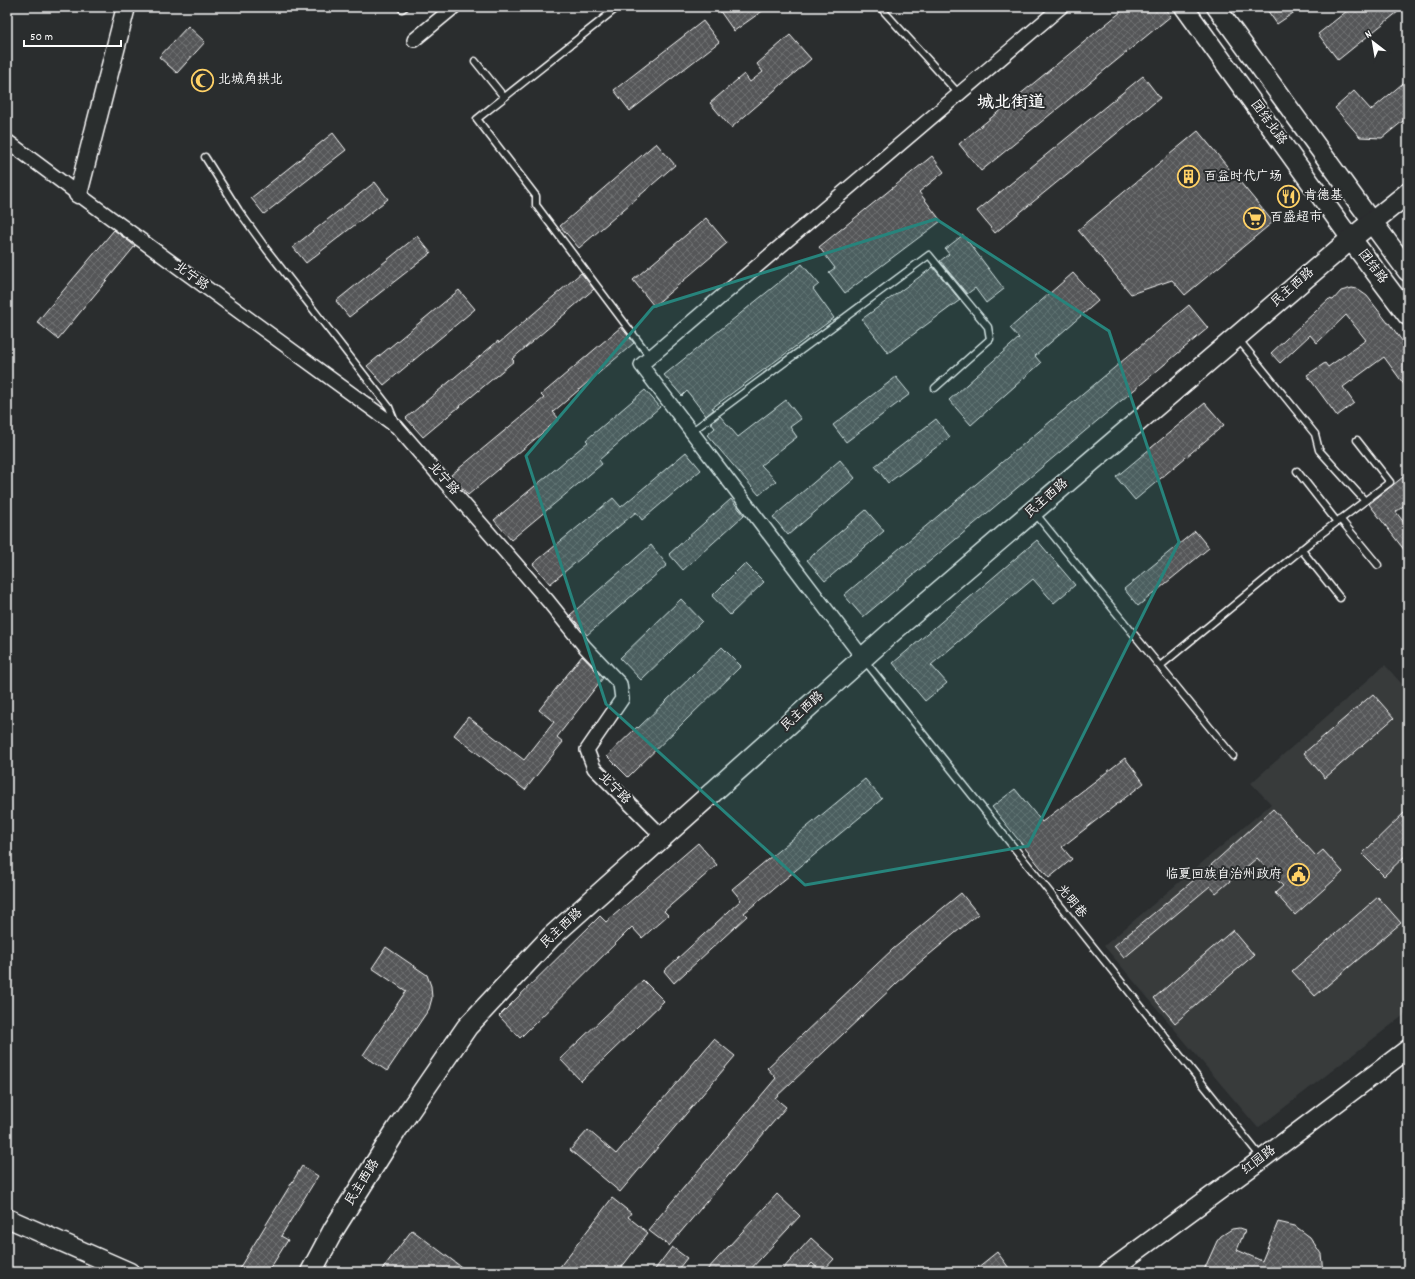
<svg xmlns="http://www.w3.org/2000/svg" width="1415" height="1279" font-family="Dekko,'LXGW WenKai TC',sans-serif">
<defs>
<pattern id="building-cross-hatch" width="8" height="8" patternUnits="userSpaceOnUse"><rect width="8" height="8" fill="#555758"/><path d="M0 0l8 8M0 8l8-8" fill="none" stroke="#6e7071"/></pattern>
</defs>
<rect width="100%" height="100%" fill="#2a2d2e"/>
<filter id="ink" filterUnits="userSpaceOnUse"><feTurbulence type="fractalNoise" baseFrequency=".025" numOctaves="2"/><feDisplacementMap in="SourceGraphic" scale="8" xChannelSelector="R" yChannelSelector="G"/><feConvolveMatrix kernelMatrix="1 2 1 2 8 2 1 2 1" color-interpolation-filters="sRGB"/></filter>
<g filter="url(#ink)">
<!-- built -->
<path fill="#373a3b" d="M 1385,665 L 1408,691 L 1408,1012 L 1258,1128 L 1104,946 L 1271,804 L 1251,783 Z"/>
<!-- building -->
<path fill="url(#building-cross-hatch)" stroke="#fff" d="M 717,7 L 768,7 L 734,31 Z
M 1127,7 L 1163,7 L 1171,16 L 981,171 L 959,144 Z
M 1265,7 L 1302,7 L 1277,24 Z
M 1352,7 L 1404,7 L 1338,60 L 1318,34 Z
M 703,21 L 719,42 L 630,111 L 614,90 Z
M 188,26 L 205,42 L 177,73 L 159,57 Z
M 790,35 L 811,59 L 731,128 L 710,103 L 744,74 L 750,82 L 763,72 L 757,64 Z
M 1143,76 L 1160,98 L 995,233 L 977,211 Z
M 1408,79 L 1408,117 L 1382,138 L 1360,137 L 1335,108 L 1354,91 L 1371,110 Z
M 1198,131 L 1273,222 L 1185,295 L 1172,280 L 1131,294 L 1078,230 Z
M 333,133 L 346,150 L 264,214 L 251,198 Z
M 656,143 L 675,165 L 579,248 L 560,226 Z
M 932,156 L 944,172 L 919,192 L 941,221 L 845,293 L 829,272 L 835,268 L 819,247 Z
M 375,182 L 388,199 L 306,263 L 293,247 Z
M 706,218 L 727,243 L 654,306 L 633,280 Z
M 114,230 L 135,246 L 58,339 L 37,322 Z
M 963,235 L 1004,289 L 986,303 L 975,288 L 967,294 L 940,261 L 949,254 L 945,249 Z
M 417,236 L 431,253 L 349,317 L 336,301 Z
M 802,264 L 819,284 L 813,289 L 834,318 L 712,408 L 714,409 L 706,416 L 687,391 L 682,396 L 664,375 Z
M 933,267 L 960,300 L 888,353 L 862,319 Z
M 581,273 L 594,289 L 512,359 L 514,361 L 423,437 L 406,418 L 498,341 L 499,343 Z
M 1073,273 L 1098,301 L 1035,356 L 1041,363 L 971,425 L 949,400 L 1019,338 L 1010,328 Z
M 1352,288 L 1357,289 L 1367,296 L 1388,323 L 1389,323 L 1408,349 L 1408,390 L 1384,357 L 1343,387 L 1354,403 L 1337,416 L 1307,375 L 1325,363 L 1328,367 L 1366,340 L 1346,315 L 1317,343 L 1310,335 L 1280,363 L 1271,353 L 1329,299 L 1333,300 L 1341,291 Z
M 459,290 L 475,309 L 384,385 L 367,366 Z
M 1189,305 L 1208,328 L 863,617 L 844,595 Z
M 621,327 L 634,343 L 553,412 L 559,419 L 468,495 L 451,475 L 544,398 L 541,395 Z
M 896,377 L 910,394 L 846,442 L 833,425 Z
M 645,390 L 660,407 L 599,460 L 602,464 L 511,540 L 494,520 L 588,442 L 586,440 Z
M 786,400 L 801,419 L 790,427 L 797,437 L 761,465 L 776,481 L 759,495 L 707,435 L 715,428 L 711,423 L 720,416 L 738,437 Z
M 1205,403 L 1224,425 L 1135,500 L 1116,477 Z
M 936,419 L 950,437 L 888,483 L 875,466 Z
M 686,452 L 701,470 L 642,520 L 636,512 L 550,584 L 533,564 L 613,498 L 621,507 Z
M 840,460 L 855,478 L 788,535 L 773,517 Z
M 1408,473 L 1408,502 L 1396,512 L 1408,528 L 1408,555 L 1369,504 Z
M 731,499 L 744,515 L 683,570 L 669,554 Z
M 866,510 L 884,531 L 825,581 L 807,560 Z
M 1195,531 L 1209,548 L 1138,606 L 1124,589 Z
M 1037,540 L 1075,585 L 1054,603 L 1033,579 L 931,665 L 947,683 L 925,701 L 893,663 Z
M 651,545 L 667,565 L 587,635 L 570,615 Z
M 745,563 L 764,582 L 730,615 L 712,596 Z
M 681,599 L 702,621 L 641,680 L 620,658 Z
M 722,647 L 741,666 L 628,777 L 607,756 L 637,727 L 638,728 Z
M 582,656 L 603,678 L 557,737 L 563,742 L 525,790 L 454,735 L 468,717 L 524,760 L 554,722 L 539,710 Z
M 1373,694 L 1394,718 L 1325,778 L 1304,753 Z
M 1125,758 L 1144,783 L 1062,847 L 1072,859 L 1049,878 L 992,807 L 1015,789 L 1042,822 Z
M 865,779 L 882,799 L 744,913 L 747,916 L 674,983 L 664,971 L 741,900 L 732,889 Z
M 1273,809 L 1316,856 L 1323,850 L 1343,872 L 1295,915 L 1275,893 L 1283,886 L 1257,858 L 1216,893 L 1210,886 L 1124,958 L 1114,946 L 1200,875 Z
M 1408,809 L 1408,853 L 1384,876 L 1362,854 Z
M 698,843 L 717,865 L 664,911 L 668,915 L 642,938 L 632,927 L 520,1038 L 499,1016 L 600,916 L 606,922 Z
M 961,893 L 978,914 L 912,969 L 775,1098 L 786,1107 L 669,1246 L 648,1230 L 776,1078 L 767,1068 L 893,949 Z
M 1378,897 L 1401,923 L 1315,996 L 1292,971 Z
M 1233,930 L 1254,955 L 1175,1023 L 1154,998 Z
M 386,947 L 427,975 L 431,986 L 432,998 L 429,1009 L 387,1071 L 363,1055 L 406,991 L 372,968 Z
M 643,980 L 664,1001 L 581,1081 L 560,1059 Z
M 714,1039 L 735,1056 L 620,1192 L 570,1150 L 588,1130 L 616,1154 Z
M 302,1166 L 318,1176 L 281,1236 L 288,1240 L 268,1272 L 237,1272 Z
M 777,1194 L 800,1216 L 748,1272 L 705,1272 Z
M 612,1198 L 631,1213 L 628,1217 L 648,1233 L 618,1272 L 556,1272 Z
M 1278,1222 L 1295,1226 L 1310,1237 L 1321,1254 L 1323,1272 L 1203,1272 L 1217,1241 L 1221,1236 L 1232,1229 L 1239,1228 L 1245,1230 L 1237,1250 L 1262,1261 Z
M 412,1230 L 468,1272 L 380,1272 Z
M 811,1238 L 834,1259 L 822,1272 L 812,1263 L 804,1272 L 780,1272 Z
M 672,1247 L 687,1258 L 676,1272 L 653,1272 Z
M 997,1252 L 1012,1272 L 972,1272 Z"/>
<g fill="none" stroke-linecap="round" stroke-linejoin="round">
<defs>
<path id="lane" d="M 618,7 L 477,119 L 536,196 L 536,205 L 650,357
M 880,7 L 959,94
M 402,9 L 405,7
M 475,61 L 504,97
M 205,157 L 239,211 L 267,250 L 389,407 L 395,422
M 1239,340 L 1315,434 L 1319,450 L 1365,501
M 691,432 L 929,255 L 988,327 L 990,339 L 935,388
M 1297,471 L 1337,522
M 1035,513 L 1233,756
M 1340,519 L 1378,565
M 1301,549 L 1340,598
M 865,661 L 1261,1157
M 1160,666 L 1313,540 L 1390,482 L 1357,440"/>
<path id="street" d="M 414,40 L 454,7
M 7,141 L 78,194 L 397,427 L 548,601 L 585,647 L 620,684 L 622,699 L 587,750 L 594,768 L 663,837
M 863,658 L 641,365 L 1061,7"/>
<path id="secondary" d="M 1184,7 L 1351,239
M 1216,7 L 1372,222
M 78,194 L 126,7
M 7,1218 L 130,1272
M 1108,1272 L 1262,1159 L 1408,1049"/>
<path id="primary" d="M 1372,222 L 1408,271
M 1351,239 L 1408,315
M 311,1272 L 334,1229 L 397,1129 L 467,1027 L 551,937 L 893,631 L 1351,239 L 1408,193"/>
</defs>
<!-- lane casing -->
<use href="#lane" stroke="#fff" stroke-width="9"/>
<!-- street casing -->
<use href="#street" stroke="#fff" stroke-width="16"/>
<!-- secondary casing -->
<use href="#secondary" stroke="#fff" stroke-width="21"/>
<!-- primary casing -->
<use href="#primary" stroke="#fff" stroke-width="23"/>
<!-- lane -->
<use href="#lane" stroke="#2a2d2e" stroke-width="6"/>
<!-- street -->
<use href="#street" stroke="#2a2d2e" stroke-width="13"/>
<!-- secondary -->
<use href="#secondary" stroke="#2a2d2e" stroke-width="18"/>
<!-- primary -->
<use href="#primary" stroke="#2a2d2e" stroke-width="20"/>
</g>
</g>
<!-- marked area -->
<path fill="#27847c" fill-opacity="0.2" stroke="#27847c" stroke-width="3" stroke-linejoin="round" d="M 936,219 L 1109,331 L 1179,542 L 1028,846 L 805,885 L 606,704 L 526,456 L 653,307 Z"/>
<!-- icons -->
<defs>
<symbol id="mosque-ring" viewBox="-11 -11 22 22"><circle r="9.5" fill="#2a2d2e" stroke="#ffd166" stroke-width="1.5"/><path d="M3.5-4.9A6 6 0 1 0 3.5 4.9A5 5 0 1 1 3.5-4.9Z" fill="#ffd166"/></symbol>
<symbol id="building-ring" viewBox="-11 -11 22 22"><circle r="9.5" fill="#2a2d2e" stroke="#ffd166" stroke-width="1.5"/><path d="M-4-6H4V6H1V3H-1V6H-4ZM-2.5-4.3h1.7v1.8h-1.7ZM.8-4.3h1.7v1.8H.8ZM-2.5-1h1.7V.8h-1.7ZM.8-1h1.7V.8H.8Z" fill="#ffd166"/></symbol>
<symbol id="restaurant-ring" viewBox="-11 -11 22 22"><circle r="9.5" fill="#2a2d2e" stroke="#ffd166" stroke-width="1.5"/><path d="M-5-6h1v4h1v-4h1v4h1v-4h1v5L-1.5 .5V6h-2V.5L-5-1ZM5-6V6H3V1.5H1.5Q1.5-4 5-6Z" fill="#ffd166"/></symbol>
<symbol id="supermarket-ring" viewBox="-11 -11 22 22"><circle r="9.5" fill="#2a2d2e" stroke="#ffd166" stroke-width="1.5"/><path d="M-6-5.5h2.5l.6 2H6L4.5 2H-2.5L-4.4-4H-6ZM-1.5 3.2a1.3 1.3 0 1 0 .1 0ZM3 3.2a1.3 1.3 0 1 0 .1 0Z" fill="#ffd166"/></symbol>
<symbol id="civic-ring" viewBox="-11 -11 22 22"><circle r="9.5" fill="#2a2d2e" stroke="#ffd166" stroke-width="1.5"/><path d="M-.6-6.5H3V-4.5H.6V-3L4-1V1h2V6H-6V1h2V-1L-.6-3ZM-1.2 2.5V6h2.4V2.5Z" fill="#ffd166"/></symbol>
</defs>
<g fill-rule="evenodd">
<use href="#mosque-ring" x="190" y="68" width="25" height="25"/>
<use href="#building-ring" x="1176" y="164" width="25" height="25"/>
<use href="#restaurant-ring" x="1276" y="184" width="25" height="25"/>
<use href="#supermarket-ring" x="1242" y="206" width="25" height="25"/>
<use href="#civic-ring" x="1286" y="862" width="25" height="25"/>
</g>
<g text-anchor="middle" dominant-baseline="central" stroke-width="4" stroke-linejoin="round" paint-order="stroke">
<!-- poi labels -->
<g font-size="13" fill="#fff" stroke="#2a2d2e" text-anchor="start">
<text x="218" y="80">北城角拱北</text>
<text x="1204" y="177">百益时代广场</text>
<text x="1304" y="196">肯德基</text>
<text x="1270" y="218">百盛超市</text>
<text x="1282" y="875" text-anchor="end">临夏回族自治州政府</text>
</g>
<!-- street labels -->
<g font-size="13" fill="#fff" stroke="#2a2d2e">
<text transform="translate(1268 123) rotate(54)">团结北路</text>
<text transform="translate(1372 267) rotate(53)">团结路</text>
<text transform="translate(191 277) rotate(36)">北宁路</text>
<text transform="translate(1293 288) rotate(-41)">民主西路</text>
<text transform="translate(443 479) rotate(49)">北宁路</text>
<text transform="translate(1047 499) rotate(-41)">民主西路</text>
<text transform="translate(803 712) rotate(-42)">民主西路</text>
<text transform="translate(614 789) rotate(45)">北宁路</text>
<text transform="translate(1071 902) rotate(51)">光明巷</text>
<text transform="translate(562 929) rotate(-43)">民主西路</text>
<text transform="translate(1259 1161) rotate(-37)">红园路</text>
<text transform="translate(363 1183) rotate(-58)">民主西路</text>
</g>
<!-- district labels -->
<g font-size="17" font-weight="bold" fill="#fff" stroke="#2a2d2e">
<text x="1011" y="104">城北街道</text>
</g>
</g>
<!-- margin -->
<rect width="1415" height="1279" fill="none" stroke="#2a2d2e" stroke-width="24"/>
<rect x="12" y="12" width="1391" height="1255" fill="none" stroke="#fff" stroke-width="1.5" filter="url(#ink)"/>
<!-- north arrow -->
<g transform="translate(1373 42) rotate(329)" stroke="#2a2d2e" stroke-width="3" paint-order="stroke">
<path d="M0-3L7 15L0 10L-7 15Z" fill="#ffffff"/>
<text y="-6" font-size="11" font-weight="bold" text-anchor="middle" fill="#ffffff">N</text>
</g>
<!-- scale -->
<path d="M24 40v6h97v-6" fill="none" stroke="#ffffff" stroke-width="2"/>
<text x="30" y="40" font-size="12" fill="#ffffff" stroke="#2a2d2e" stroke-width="3" paint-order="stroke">50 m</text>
</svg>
